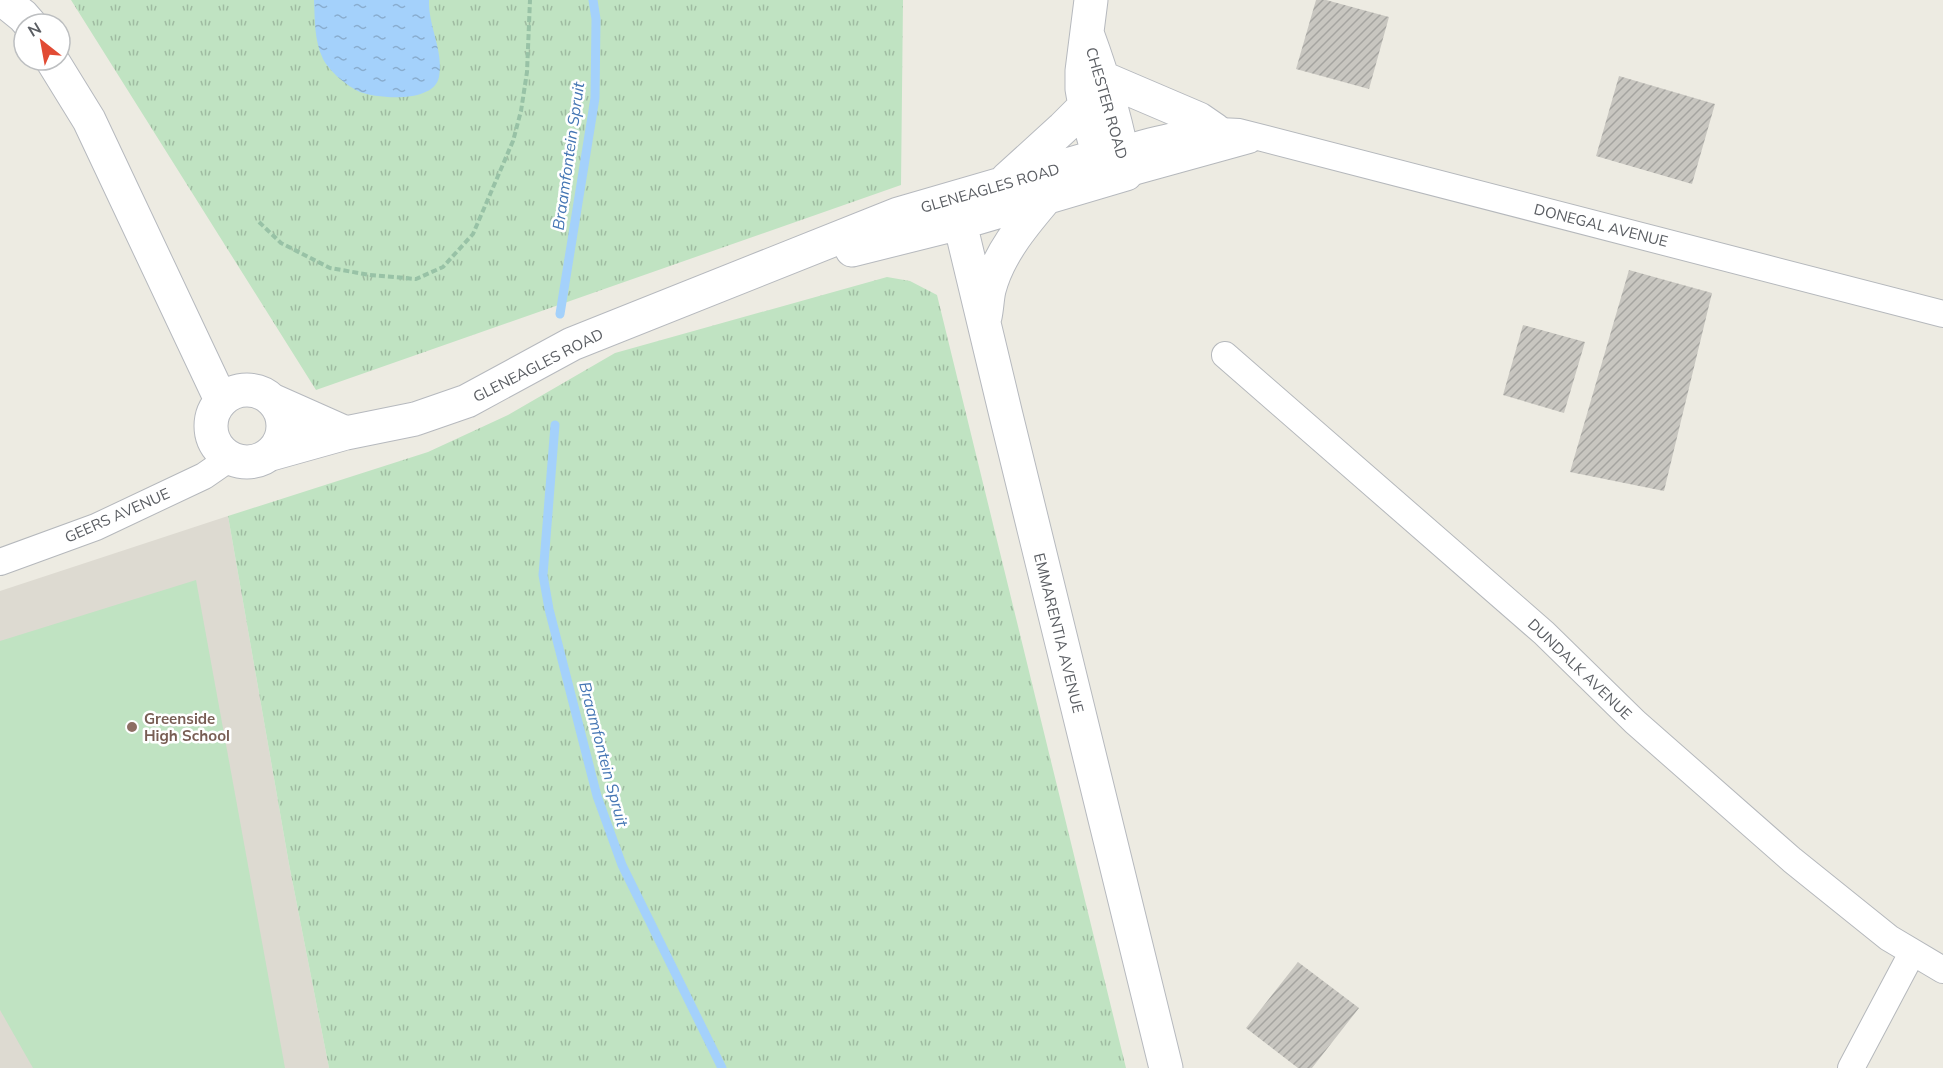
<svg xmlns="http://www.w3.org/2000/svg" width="1943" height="1068" font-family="Mulish,sans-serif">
<defs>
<pattern id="grass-tufts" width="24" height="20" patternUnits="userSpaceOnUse" patternTransform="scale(1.5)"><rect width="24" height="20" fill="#c0e3c2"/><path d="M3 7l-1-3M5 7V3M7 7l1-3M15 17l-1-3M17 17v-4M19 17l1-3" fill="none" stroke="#9fbba1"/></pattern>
<pattern id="water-ripples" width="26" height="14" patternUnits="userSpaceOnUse" patternTransform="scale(1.5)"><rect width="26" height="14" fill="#a4d1fb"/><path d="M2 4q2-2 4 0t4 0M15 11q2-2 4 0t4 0" fill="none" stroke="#89adcf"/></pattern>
<pattern id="building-hatch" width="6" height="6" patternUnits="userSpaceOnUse" patternTransform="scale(1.5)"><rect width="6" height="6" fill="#c8c6c0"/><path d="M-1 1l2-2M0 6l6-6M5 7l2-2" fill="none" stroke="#a5a4a0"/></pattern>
</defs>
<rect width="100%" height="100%" fill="#edebe2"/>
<!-- education -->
<path fill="#dddad1" d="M 228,516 L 289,864 L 329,1068 L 0,1068 L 0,591 Z"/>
<!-- grass -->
<path fill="url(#grass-tufts)" d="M 71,0 L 903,0 L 901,185 L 316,390 Z
M 887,277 L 910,281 L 937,295 L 1126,1068 L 329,1068 L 289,864 L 228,516 L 428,452 L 508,415 L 615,353 Z"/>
<!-- pitch -->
<path fill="#c0e3c2" d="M 196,580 L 285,1068 L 33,1068 L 0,1010 L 0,641 Z"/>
<!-- water -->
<path fill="url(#water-ripples)" d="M 314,0 L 429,0 C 428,26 444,51 439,77 C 434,103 379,99 360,92 C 347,86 330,72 323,59 C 314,40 315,20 314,0 Z"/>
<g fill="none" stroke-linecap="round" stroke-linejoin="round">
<!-- stream -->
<path stroke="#a4d1fb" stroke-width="9" d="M 560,314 L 595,98 L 596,19 L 593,0
M 555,425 L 543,575 L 549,609 L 597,796 L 622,865 L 722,1068"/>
</g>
<!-- building -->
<path fill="url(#building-hatch)" d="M 1316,0 L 1326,0 L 1389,17 L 1369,89 L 1296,69 Z
M 1619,76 L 1715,104 L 1692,184 L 1596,156 Z
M 1629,270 L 1712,293 L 1664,491 L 1570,472 Z
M 1523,325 L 1585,342 L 1564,413 L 1503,395 Z
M 1298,962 L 1359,1008 L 1312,1068 L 1298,1068 L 1246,1028 Z"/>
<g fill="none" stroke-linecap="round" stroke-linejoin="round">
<defs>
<path id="street" d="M 1122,149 C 1164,138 1195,128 1239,132 L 1943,314
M 1126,174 L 1249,140
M 1225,355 L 1544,633 L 1635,722 L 1792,860 L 1889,938 L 1943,970
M 0,562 L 96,527 L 204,476 L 230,458
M 1851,1068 L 1912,953"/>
<path id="secondary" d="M 3,0 L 23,16 L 30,24
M 1091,0 L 1082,71 L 1082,89 L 1085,106 L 1099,157 L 1102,180
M 52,60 L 89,120 L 221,400
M 1103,78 L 1199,119 L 1215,130
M 1007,179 L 1063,128 L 1085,106
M 954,198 L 1006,415 L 1166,1068
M 852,250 L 960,223 L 1126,174 C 1118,126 1104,79 1087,33
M 985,317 C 987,308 987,299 989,290 C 998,255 1022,226 1045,199
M211 426a36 36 0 1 1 72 0a36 36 0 1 1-72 0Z
M 274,401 L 346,433
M 271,454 L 346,433 L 415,419 L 467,401 L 572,344 L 898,214 L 1122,149"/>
</defs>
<!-- street casing -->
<use href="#street" stroke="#b5b8bc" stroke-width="28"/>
<!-- secondary casing -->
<use href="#secondary" stroke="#b6b9be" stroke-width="35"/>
<!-- path -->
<path stroke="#98c2a6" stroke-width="4" stroke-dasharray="6 3" stroke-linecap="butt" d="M 259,222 L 281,243 L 330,268 L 370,275 L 416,279 L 443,267 L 473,234 L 513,141 L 521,111 L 527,72 L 530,0"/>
<!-- street -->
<use href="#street" stroke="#fff" stroke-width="26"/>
<!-- secondary -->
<use href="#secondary" stroke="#fff" stroke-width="33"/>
</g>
<!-- markers -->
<circle fill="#8d6e63" stroke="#fff" stroke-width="2" cx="132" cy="727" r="6"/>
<g text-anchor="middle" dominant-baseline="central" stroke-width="5" stroke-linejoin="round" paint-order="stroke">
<!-- street labels -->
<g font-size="15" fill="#5b5e63" stroke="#fff">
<text transform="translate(1107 103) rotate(74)">CHESTER ROAD</text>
<text transform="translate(990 188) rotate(-16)">GLENEAGLES ROAD</text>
<text transform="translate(1601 225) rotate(14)">DONEGAL AVENUE</text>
<text transform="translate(538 365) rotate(-27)">GLENEAGLES ROAD</text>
<text transform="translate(117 515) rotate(-24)">GEERS AVENUE</text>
<text transform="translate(1059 633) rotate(76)">EMMARENTIA AVENUE</text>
<text transform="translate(1580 669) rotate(44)">DUNDALK AVENUE</text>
</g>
<!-- education labels -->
<g font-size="15" font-weight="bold" fill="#785e54" stroke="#fff" text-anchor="start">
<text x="144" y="718">Greenside<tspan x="144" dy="17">High School</tspan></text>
</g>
<!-- water labels -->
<g font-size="16" font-style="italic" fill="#4576b4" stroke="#fff">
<text transform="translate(568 156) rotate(-82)">Braamfontein Spruit</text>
<text transform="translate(604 754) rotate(75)">Braamfontein Spruit</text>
</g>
</g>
<!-- north arrow -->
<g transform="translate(42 42) rotate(329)"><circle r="28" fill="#ffffff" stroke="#bdbfc1" stroke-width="1.5"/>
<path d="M0-4.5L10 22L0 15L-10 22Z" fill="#e14b34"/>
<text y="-9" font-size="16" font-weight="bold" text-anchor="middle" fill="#5b5e63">N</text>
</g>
</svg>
